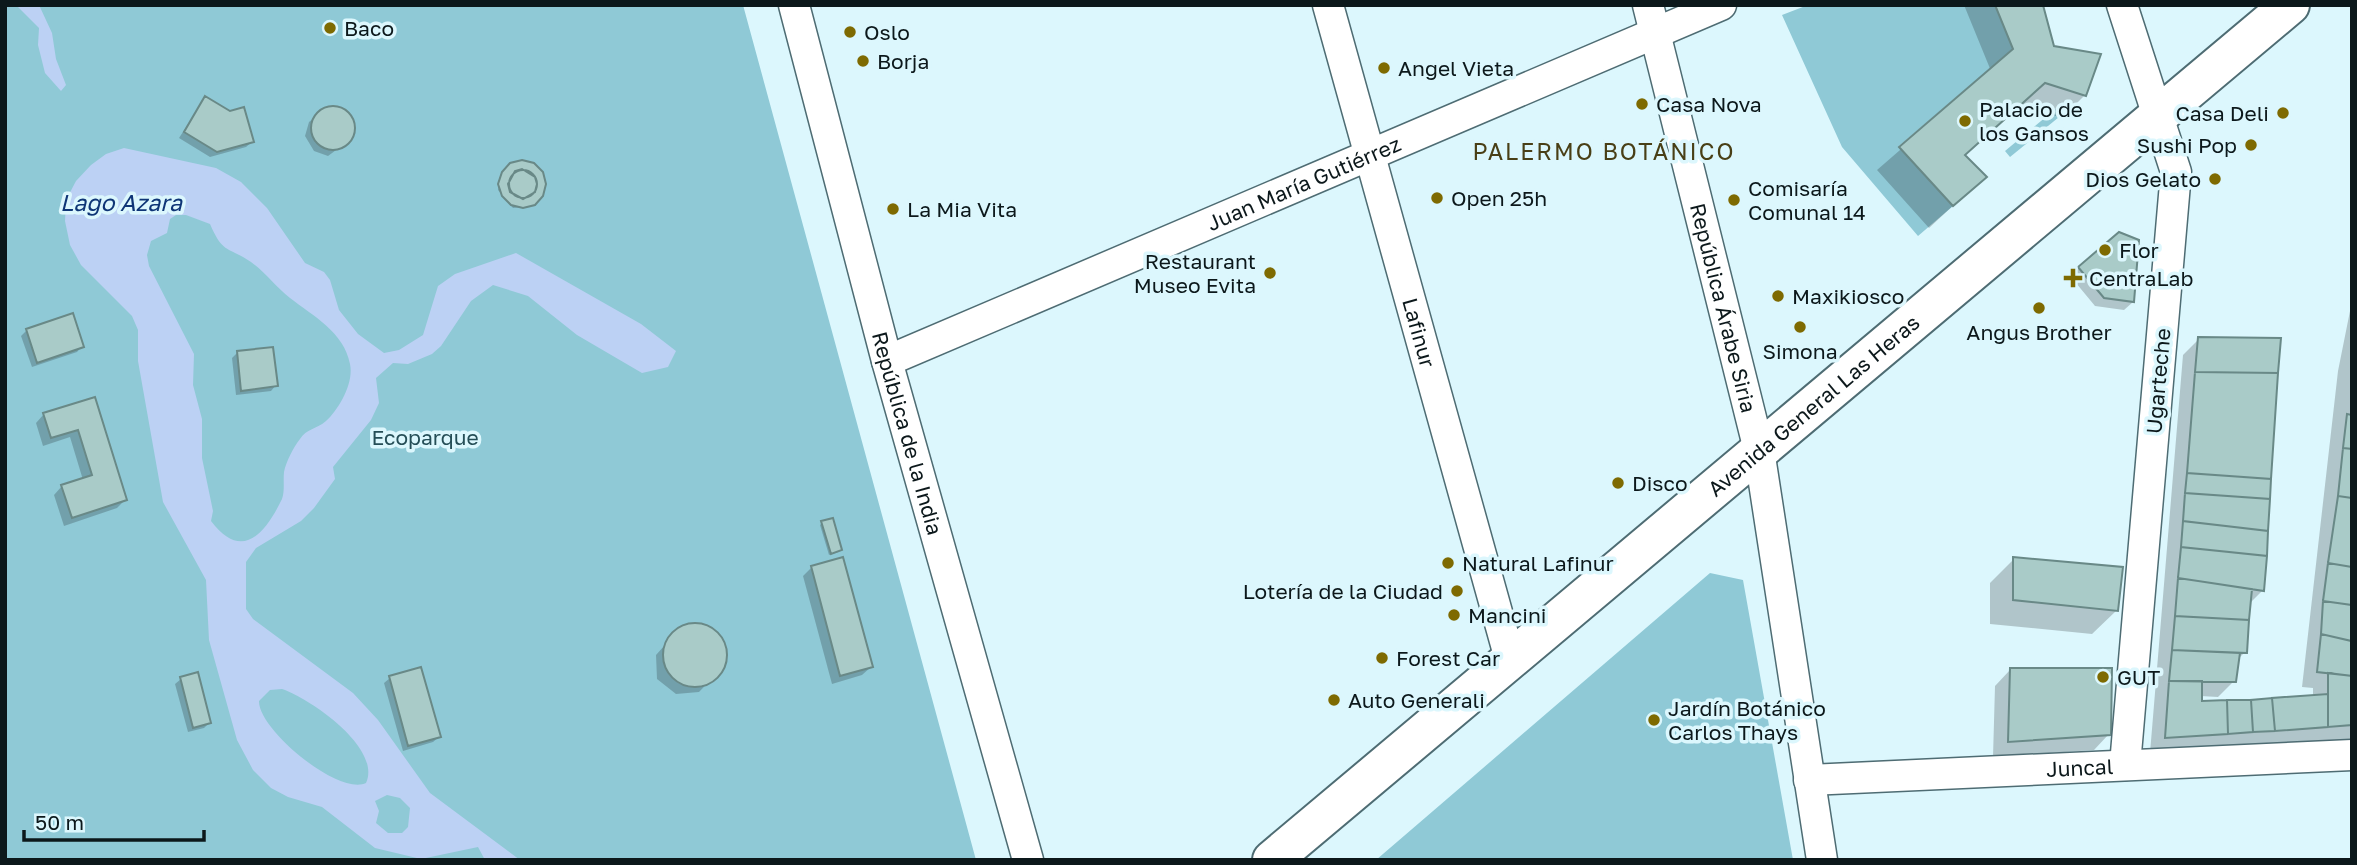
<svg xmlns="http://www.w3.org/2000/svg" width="2357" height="865" font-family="'Golos Text',sans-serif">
<rect width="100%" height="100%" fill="#dcf7fd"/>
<!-- green -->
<path fill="#8fc9d6" d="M 5,5 L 743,5 L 976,860 L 5,860 Z
M 1808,5 L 1995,5 L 2013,49 L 1899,146 L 1953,206 L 1918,236 L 1842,147 L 1782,15 Z
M 2059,106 L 2064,113 L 2010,157 L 2005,151 Z
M 1710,573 L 1743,580 L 1793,860 L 1376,860 Z"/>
<!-- water -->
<path fill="#bcd1f4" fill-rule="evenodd" d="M 16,5 L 39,5 L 52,33 L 56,59 L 66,85 L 61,91 L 45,73 L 38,45 L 39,28 Z
M 124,148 L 216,168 L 241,182 L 267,208 L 305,263 L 324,272 L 330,280 L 339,310 L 358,334 L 384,353 L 399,350 L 423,335 L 438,286 L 455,274 L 516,253 L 641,324 L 676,351 L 668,367 L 642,373 L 577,335 L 528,296 L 493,285 L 471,301 L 441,346 L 432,354 L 408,364 L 393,363 L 376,378 L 379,403 L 371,420 L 333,467 L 335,479 L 314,508 L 301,521 L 256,548 L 246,562 L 246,609 L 253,619 L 353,693 L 378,720 L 430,793 L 520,860 L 485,860 L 478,847 L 421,859 L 375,848 L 322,807 L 288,797 L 271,788 L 253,770 L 237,740 L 209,640 L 206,580 L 163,502 L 138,361 L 138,330 L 132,316 L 81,265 L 70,245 L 65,221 L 66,200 L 76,181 L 91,165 L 106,154 ZM 176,215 L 186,215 L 210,224 C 223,254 227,246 251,262 C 265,272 276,287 290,298 C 313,316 344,332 350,364 C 354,383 339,409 326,421 C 317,429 306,429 300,439 C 293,448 286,462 284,472 C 283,481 285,490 282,499 C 265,534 242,562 211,521 L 213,511 L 202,458 L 202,419 L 193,385 L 194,354 L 149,266 L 147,255 L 151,241 L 167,233 L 170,219 ZM 282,689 C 311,699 382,748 366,783 C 338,796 258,729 259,701 L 270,690 ZM 387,795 L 400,798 L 410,808 L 408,827 L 402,833 L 388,833 L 376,823 L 379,811 L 375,801 Z"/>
<!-- shadow -->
<path fill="#0003" fill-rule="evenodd" d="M 1964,5 L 2041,5 L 2052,47 L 2085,95 L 2062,118 L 2021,105 L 1964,156 L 1984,177 L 1929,228 L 1877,170 L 1991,71 Z
M 205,98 L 230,113 L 252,142 L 246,147 L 210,157 L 179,138 Z
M 329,106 L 343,109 L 354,124 L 351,139 L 328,156 L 314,151 L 305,136 L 309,122 Z
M 511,165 L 542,173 L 542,195 L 530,206 L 513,208 L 498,190 L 500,177 ZM 523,171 L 508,180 L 512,173 Z
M 2079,268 L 2133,302 L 2124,310 L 2095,306 L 2071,277 Z
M 2352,301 L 2352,739 L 2150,753 L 2183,355 L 2199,339 L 2263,590 L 2249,604 L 2245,652 L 2237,660 L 2234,681 L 2218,697 L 2200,696 L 2201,703 L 2313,697 L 2313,688 L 2302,687 L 2338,371 Z
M 27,330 L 82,346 L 77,352 L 32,367 L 21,336 Z
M 237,353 L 276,385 L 271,391 L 236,395 L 232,358 Z
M 93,399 L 125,500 L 117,508 L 64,526 L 54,495 L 62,486 L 83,480 L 70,437 L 43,446 L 36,423 L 44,414 Z
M 822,523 L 840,550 L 838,552 L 829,555 L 820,525 Z
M 2014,559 L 2116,611 L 2092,634 L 1990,624 L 1990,583 Z
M 812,567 L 871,667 L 862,675 L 832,684 L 803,576 Z
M 705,625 L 723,641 L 725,665 L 699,692 L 676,694 L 657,679 L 656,655 L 681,627 Z
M 2010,670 L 2109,734 L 2094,750 L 1993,757 L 1995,686 Z
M 390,678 L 439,737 L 433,742 L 403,751 L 384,683 Z
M 181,679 L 210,722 L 204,728 L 188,732 L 175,684 Z"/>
<!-- building -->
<path fill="#a9cbc8" stroke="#698987" stroke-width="2" fill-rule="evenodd" d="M 1995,5 L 2043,5 L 2054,46 L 2101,54 L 2086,96 L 2045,83 L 1965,155 L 1987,177 L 1953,206 L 1899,147 L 2013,49 Z
M 205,96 L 230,111 L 244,107 L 254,142 L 217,152 L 184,132 Z
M311 128a22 22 0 1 1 44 0a22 22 0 1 1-44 0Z
M 522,160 L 534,163 L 543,172 L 546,184 L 543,196 L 535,205 L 523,208 L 511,205 L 502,196 L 498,184 L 502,172 L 510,163 ZM 522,169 L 535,177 L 537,184 L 535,192 L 523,199 L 510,192 L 508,184 L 515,171 Z
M509 184a14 14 0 1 1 28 0a14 14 0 1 1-28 0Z
M 2119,232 L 2139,240 L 2134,302 L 2104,298 L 2078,267 Z
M 73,313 L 84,347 L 37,363 L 26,329 Z
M 2198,337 L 2281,338 L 2278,373 L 2195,372 Z
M 273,347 L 278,386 L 241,391 L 237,351 Z
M 2195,372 L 2278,373 L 2271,479 L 2187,473 Z
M 95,397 L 127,500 L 72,518 L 61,485 L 92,475 L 78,430 L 51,438 L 43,413 Z
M 2347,414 L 2352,415 L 2352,449 L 2343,448 Z
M 2343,448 L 2352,449 L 2352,498 L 2338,496 Z
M 2187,473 L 2271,479 L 2270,499 L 2185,493 Z
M 2185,493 L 2270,499 L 2268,531 L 2183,521 Z
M 2338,496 L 2352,498 L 2352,567 L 2328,563 Z
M 833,518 L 842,550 L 831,554 L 821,521 Z
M 2183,521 L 2268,531 L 2267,556 L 2181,547 Z
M 2181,547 L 2267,556 L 2264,591 L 2178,578 Z
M 843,557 L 873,667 L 840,676 L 811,566 Z
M 2013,557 L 2123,567 L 2118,611 L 2013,600 Z
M 2328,563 L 2352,567 L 2352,605 L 2323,601 Z
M 2178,578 L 2252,589 L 2249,620 L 2175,616 Z
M 2323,601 L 2352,605 L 2351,641 L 2321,634 Z
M 2175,616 L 2249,620 L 2247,653 L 2172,650 Z
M663 655a32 32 0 1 1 64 0a32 32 0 1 1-64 0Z
M 2321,634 L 2352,641 L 2352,676 L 2317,672 Z
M 2172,650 L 2240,653 L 2236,682 L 2169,681 Z
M 421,667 L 441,737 L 408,746 L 389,676 Z
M 2010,668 L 2112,668 L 2111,735 L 2008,742 Z
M 198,672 L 211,723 L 193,728 L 180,677 Z
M 2328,673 L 2352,676 L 2352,725 L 2328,727 Z
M 2169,681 L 2202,681 L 2202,701 L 2227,700 L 2228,734 L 2165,738 Z
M 2328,694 L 2328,727 L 2275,731 L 2272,698 Z
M 2272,698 L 2275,731 L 2253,732 L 2251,700 Z
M 2227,700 L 2251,700 L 2253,732 L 2228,734 Z"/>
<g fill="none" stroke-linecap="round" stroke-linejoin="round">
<defs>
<g id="minor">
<path id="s1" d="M 794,5 L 887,361 L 1028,860"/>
<path id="s2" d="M 1328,5 L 1510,659"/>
<path id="s3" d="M 1648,5 L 1759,450 L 1822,860"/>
<path d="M 2122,5 L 2176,172 L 2125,765"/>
<path id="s4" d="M 887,361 L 1721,5"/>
<path id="s5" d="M 1809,780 L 2352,755"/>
</g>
<g id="major">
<path id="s6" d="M 1272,860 L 2290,5"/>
</g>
</defs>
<!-- minor casing -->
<use href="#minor" stroke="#4e6c73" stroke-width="33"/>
<!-- major casing -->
<use href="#major" stroke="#4e6c73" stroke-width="42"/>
<!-- minor -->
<use href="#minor" stroke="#fff" stroke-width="30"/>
<!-- major -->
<use href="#major" stroke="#fff" stroke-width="38"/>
</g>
<!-- markers -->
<g fill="#7e6a01" stroke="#dcf7fd" stroke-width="2.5">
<circle cx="330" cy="28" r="7"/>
<circle cx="850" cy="32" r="7"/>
<circle cx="863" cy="61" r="7"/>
<circle cx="1384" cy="68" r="7"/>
<circle cx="1642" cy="104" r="7"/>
<circle cx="2283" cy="113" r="7"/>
<circle cx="1965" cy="121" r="7"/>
<circle cx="2251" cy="145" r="7"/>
<circle cx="2215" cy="179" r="7"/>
<circle cx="1437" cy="198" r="7"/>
<circle cx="1734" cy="200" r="7"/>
<circle cx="893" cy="209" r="7"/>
<circle cx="2105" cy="250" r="7"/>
<circle cx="1270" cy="273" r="7"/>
<path d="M2069.5 267.5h7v7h7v7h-7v7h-7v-7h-7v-7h7z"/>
<circle cx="1778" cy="296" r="7"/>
<circle cx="2039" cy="308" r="7"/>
<circle cx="1800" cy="327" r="7"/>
<circle cx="1618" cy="483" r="7"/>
<circle cx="1448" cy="563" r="7"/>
<circle cx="1457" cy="591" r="7"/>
<circle cx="1454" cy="615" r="7"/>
<circle cx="1382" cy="658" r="7"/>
<circle cx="2103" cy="677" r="7"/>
<circle cx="1334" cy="700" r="7"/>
<circle cx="1654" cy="720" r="7"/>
</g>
<g text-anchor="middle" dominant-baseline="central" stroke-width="7" stroke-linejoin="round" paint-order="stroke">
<!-- poi labels -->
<g font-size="21" fill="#0c181b" stroke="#dcf7fd" text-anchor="start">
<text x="344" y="28">Baco</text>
<text x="864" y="32">Oslo</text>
<text x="877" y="61">Borja</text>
<text x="1398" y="68">Angel Vieta</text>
<text x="1656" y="104">Casa Nova</text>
<text x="1979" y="109">Palacio de<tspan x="1979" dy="24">los Gansos</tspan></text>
<text x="2269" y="113" text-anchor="end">Casa Deli</text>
<text x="2237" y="145" text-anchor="end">Sushi Pop</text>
<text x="2201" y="179" text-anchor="end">Dios Gelato</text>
<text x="1748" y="188">Comisaría<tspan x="1748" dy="24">Comunal 14</tspan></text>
<text x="1451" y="198">Open 25h</text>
<text x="907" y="209">La Mia Vita</text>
<text x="2119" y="250">Flor</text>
<text x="1256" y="261" text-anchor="end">Restaurant<tspan x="1256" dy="24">Museo Evita</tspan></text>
<text x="2089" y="278">CentraLab</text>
<text x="1792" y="296">Maxikiosco</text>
<text x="2039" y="332" text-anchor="middle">Angus Brother</text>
<text x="1800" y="351" text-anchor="middle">Simona</text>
<text x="1632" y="483">Disco</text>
<text x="1462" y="563">Natural Lafinur</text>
<text x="1443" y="591" text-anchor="end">Lotería de la Ciudad</text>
<text x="1468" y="615">Mancini</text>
<text x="1396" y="658">Forest Car</text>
<text x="2117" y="677">GUT</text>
<text x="1348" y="700">Auto Generali</text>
<text x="1668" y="708">Jardín Botánico<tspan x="1668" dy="24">Carlos Thays</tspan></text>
</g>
<!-- street labels -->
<g font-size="21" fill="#0c181b" stroke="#dcf7fd">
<text stroke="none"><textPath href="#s4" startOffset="453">Juan María Gutiérrez</textPath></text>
<text stroke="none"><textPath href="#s3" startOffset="312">República Árabe Siria</textPath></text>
<text stroke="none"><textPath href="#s2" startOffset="340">Lafinur</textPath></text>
<text transform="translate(2158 381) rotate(-85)">Ugarteche</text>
<text stroke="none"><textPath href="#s6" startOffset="707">Avenida General Las Heras</textPath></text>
<text stroke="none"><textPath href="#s1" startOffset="443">República de la India</textPath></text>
<text stroke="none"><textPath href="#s5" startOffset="271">Juncal</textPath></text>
</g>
<!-- park labels -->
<g font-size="21" fill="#254e57" stroke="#dcf7fd">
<text x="425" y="437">Ecoparque</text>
</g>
<!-- neighbourhood labels -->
<g font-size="23" letter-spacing="2" fill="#493f16" stroke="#dcf7fd">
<text x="1604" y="151">PALERMO BOTÁNICO</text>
</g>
<!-- water labels -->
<g font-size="23" font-style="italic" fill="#0e3576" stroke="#dcf7fd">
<text x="121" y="202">Lago Azara</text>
</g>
</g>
<!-- border -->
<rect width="2357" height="865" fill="none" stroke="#0c181b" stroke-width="14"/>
<!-- scale -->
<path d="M24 830v10h180v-10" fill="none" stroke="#0c181b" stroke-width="3.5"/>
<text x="35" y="830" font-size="21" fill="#0c181b" stroke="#dcf7fd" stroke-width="5" paint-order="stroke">50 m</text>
</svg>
